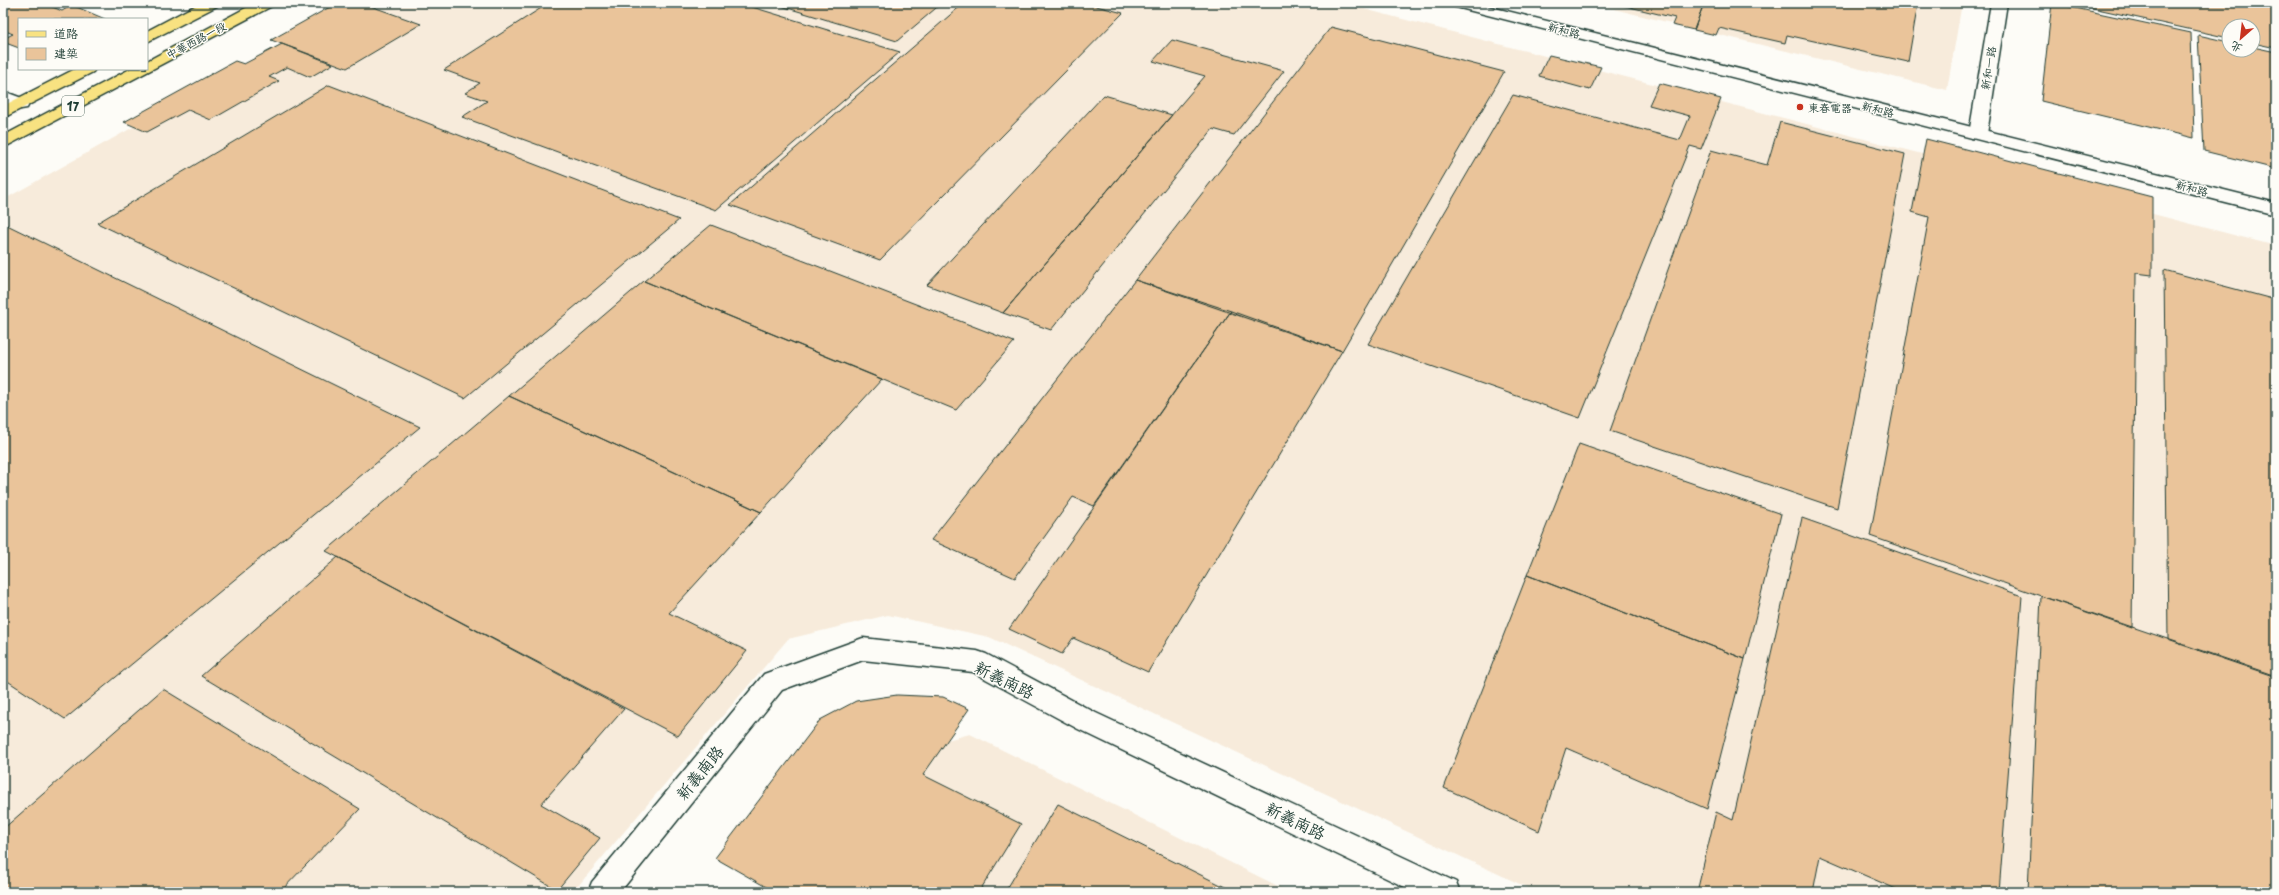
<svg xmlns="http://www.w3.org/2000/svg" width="2279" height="895" font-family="'Playpen Sans','LXGW WenKai TC',sans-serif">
<rect width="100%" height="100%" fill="#fdfcf7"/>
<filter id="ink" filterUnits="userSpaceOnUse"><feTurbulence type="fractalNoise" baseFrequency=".025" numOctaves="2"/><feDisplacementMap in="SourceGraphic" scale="8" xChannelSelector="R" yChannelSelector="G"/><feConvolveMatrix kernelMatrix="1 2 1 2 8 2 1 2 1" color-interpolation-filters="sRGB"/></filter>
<g filter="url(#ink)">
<!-- built -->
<path fill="#f7ebdb" d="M 355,3 L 1341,3 L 2276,246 L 2276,892 L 1537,892 L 989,637 L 888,615 L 788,639 L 573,892 L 3,892 L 3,200 Z
M 1589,3 L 1962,3 L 1947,90 Z
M 970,734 L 1290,892 L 772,892 L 866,761 Z"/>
<!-- building -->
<path fill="#eac49a" stroke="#1f3d34" d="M 3,3 L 43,3 L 62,11 L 72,5 L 105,19 L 19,19 L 19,48 L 3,42 L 3,39 L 13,34 L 3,30 Z
M 337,3 L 362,3 L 421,24 L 347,68 L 271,40 Z
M 549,3 L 739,3 L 900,52 L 716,210 L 462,117 L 487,101 L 465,93 L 480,83 L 444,70 Z
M 771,3 L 942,3 L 897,41 Z
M 964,3 L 1085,3 L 1123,13 L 880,260 L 730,205 Z
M 1613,3 L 1704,3 L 1694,30 L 1672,25 L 1675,18 Z
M 1704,3 L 1918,3 L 1908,62 L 1787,35 L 1785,43 L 1719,28 L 1716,35 L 1694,30 Z
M 2052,3 L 2191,33 L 2194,138 L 2041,101 Z
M 2070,3 L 2276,3 L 2276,48 L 2253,43 L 2253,26 L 2229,26 L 2229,38 Z
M 1331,27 L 1504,72 L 1342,351 L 1135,280 Z
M 2198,35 L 2229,42 L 2229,50 L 2253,50 L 2253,47 L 2276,52 L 2276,169 L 2204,151 Z
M 1172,40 L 1284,71 L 1234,135 L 1213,129 L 1051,330 L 1003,313 L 1205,76 L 1153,61 Z
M 282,44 L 333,64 L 310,77 L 287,67 L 269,77 L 279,81 L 211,120 L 188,110 L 147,132 L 124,122 L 235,61 L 244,64 Z
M 1549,55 L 1601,67 L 1590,90 L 1539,76 Z
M 1659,83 L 1721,99 L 1701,149 L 1690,146 L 1580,418 L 1368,344 L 1513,95 L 1680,140 L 1690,116 L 1649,105 Z
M 329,85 L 679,220 L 465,398 L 97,223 Z
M 1104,95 L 1172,115 L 1003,313 L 927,285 Z
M 1780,122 L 1905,154 L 1837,508 L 1610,431 L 1711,150 L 1767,165 Z
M 1926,139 L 2152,197 L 2152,275 L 2136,273 L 2132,628 L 1870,536 L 1929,217 L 1912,212 Z
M 3,223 L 420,427 L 65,719 L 3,678 Z
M 711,225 L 1014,342 L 956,410 L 644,281 Z
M 2164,270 L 2276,300 L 2276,677 L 2168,640 Z
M 1135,280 L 1231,311 L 1094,506 L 1073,497 L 1015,578 L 931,540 Z
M 644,281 L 882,379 L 761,512 L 509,396 Z
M 1231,311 L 1342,351 L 1148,672 L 1073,638 L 1062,654 L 1009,629 Z
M 509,396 L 761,512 L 669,613 L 747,651 L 678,736 L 326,551 Z
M 1579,444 L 1781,514 L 1745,659 L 1527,575 Z
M 1802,518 L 2022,596 L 1999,892 L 1903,892 L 1820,856 L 1813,892 L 1697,892 L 1716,812 L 1733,820 Z
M 338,557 L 624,709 L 541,804 L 600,838 L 557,890 L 201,676 Z
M 1527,575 L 1745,659 L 1707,809 L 1566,748 L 1539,831 L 1444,788 Z
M 2041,596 L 2276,676 L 2276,892 L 2028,892 Z
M 163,689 L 360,809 L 280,892 L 3,892 L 3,829 Z
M 897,695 L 943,697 L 969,709 L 923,775 L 1021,824 L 979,892 L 775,892 L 715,858 L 820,720 L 856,701 Z
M 1058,804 L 1235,892 L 1005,892 Z"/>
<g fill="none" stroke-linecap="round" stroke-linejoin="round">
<defs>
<path id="service" d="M 1991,3 L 2007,3 L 1987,134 L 1984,138 L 1972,138 L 1969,134 Z
M 3,91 L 27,100 L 29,104 L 27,108 L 21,109 L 3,102 Z"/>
<path id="minor" d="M 1449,3 L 1475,3 L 2276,203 L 2276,215 L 1452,6 Z
M 863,638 L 977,651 L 986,654 L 1096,713 L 1456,882 L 1460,892 L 1415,892 L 1078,729 L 973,672 L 863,660 L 782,690 L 620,892 L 588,892 L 592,882 L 764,674 Z"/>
<path id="primary" d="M 200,3 L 220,3 L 217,6 L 147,42 L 147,31 Z
M 255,3 L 275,3 L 272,6 L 3,148 L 3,136 L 130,69 L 147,69 L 147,61 Z
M 75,69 L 95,69 L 93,72 L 3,118 L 3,106 Z"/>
</defs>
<!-- service casing -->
<use href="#service" stroke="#1f3d34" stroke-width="3"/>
<!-- minor casing -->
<use href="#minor" stroke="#1f3d34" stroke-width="3"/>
<!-- primary casing -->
<use href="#primary" stroke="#1f3d34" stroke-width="3"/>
<!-- service -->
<use href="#service" fill="#fdfcf7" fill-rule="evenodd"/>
<!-- minor -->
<use href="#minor" fill="#fdfcf7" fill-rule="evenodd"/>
<!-- primary -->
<use href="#primary" fill="#f8e281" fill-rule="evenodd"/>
</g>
</g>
<!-- markers -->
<circle fill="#c8321e" stroke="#fdfcf7" stroke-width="1.5" cx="1800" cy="107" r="4"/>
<g text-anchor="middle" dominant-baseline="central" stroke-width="3" stroke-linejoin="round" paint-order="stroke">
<!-- far-street labels -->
<g font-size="11" fill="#1f3d34" stroke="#fdfcf7">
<text transform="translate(1564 30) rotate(14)">新和路</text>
<text transform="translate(196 40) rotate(-28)">中華西路一段</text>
<text transform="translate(1988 68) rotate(-81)">新和一路</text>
<text transform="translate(1878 109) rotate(14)">新和路</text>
<text transform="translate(2192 188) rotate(14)">新和路</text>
</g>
<!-- far-poi labels -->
<g font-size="11" fill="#1f3d34" stroke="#fdfcf7" text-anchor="start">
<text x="1808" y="107">東春電器</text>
</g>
<!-- shield labels -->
<rect fill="#fdfcf7" stroke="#62766e" stroke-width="1" x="62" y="96" width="22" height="20" rx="3"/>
<g font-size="12" font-weight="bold" fill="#1f3d34">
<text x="73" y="106">17</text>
</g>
<!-- near-street labels -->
<g font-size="16" fill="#1f3d34" stroke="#fdfcf7">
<text transform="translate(1005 679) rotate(26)">新義南路</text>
<text transform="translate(699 772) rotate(-51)">新義南路</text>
<text transform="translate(1296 820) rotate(26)">新義南路</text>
</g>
</g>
<!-- margin -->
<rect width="2279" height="895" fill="none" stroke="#fdfcf7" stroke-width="16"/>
<rect x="8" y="8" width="2263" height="879" fill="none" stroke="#1f3d34" stroke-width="1.5" filter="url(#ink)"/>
<!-- legend -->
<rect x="18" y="18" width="130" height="52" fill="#fdfcf7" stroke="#a4b0a9"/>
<rect x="26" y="31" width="20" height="6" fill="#f8e281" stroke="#a4b0a9"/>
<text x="54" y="38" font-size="12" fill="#1f3d34">道路</text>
<rect x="26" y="48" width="20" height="12" fill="#eac49a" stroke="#a4b0a9"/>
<text x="54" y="58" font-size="12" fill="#1f3d34">建築</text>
<!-- north arrow -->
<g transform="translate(2241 38) rotate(208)"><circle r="19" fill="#fdfcf7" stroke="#a4b0a9"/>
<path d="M0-3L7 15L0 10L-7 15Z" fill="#c8321e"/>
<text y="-6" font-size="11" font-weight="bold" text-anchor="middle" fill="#1f3d34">北</text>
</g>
</svg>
